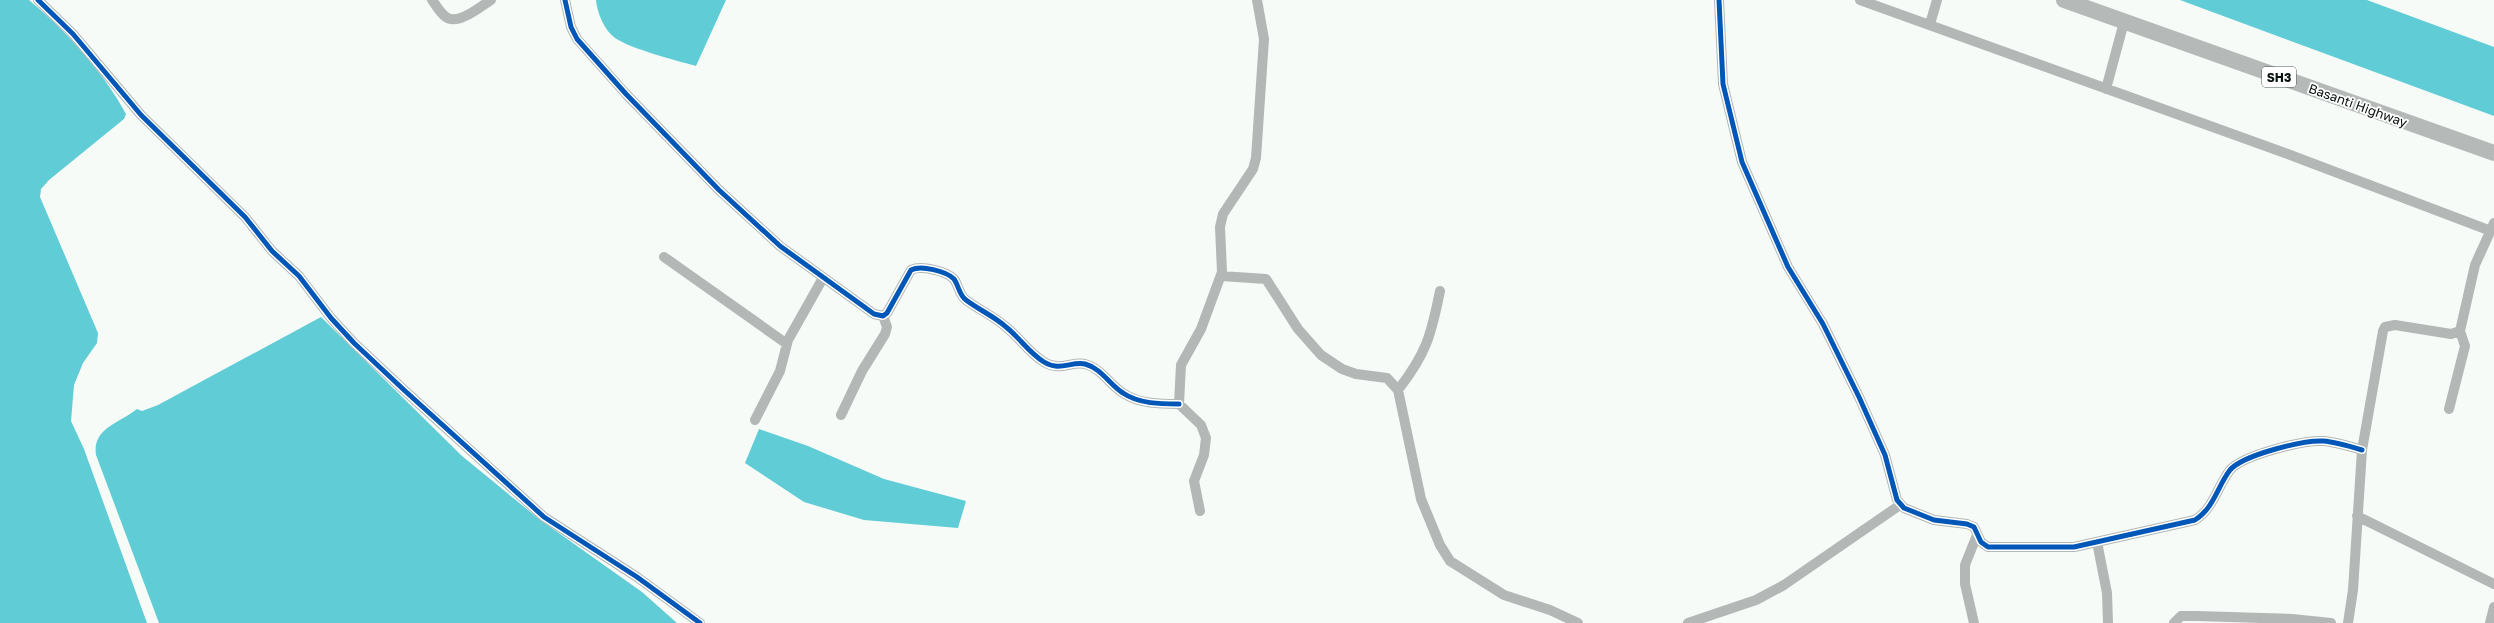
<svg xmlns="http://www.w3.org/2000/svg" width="2494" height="623" font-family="'Golos Text',sans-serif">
<rect width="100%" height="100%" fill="#f6fbf8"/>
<!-- water -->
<path fill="#60cdd6" d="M 0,0 L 29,0 C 66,31 103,71 126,114 L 124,119 L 49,180 L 41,189 L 40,197 L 98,333 L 97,343 L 83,363 L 74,385 L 71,421 L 84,449 L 147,623 L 0,623 Z
M 596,0 L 726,0 L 696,66 C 675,60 631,49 615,38 C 604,30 597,12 596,0 Z
M 2180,0 L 2367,0 L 2494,47 L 2494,116 Z
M 321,317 L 462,456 L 539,519 L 642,592 L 677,623 L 159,623 L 96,455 C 92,428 120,423 137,409 L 142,411 L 158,405 Z
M 759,429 L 808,446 L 884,479 L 966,501 L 958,528 L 864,520 L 804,502 L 745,463 Z"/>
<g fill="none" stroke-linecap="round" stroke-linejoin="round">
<!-- street -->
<path stroke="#b3b7b6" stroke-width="10" d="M 38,0 L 73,34 L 141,115 L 245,217 L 272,251 L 299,276 L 331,318 L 354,343 L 404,390 L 544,517 L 637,577 L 700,623
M 432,0 C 436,5 440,13 446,17 C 458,26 481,6 491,0
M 565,0 L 571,27 L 577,39 L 626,94 L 719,190 L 780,246 L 874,314 L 883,316 L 887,313 L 911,270 C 921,265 946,271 954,279 C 959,286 959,295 966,300 C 979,310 994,316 1006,327 C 1020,338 1028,352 1044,362 C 1060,372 1071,361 1085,364 C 1101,368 1110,385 1123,393 C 1139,404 1161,404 1179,404
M 1719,0 L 1723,84 L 1742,162 L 1788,267 L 1823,324 L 1859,397 L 1885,455 L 1897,500 L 1904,508 L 1934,520 L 1967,524 L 1974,527 L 1981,542 L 1988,547 L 2074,547 L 2195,520 C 2214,508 2217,487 2230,470 C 2243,455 2303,440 2323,441 C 2336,442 2349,446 2362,450
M 1860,0 L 2285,153 L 2491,231
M 1930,24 L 1937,0
M 2106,89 L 2124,22
M 664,257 L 787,344
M 1221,276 L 1266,279 L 1298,329 L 1321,355 L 1342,369 L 1356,374 L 1387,378 L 1398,390 L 1421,499 L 1440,545 L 1450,561 L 1504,595 L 1550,610 L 1578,623
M 1398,390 C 1426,354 1431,336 1440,291
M 2449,409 L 2465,346 L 2460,331
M 841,415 L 862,371 L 885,334 L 887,327 L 883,316
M 755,420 L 780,371 L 788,340 L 823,278
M 1200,511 L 1194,481 L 1204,455 L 1206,438 L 1201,425 L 1179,404 L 1181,365 L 1201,329 L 1222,272 L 1220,227 L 1223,214 L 1253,169 L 1256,158 L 1264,39 L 1257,0
M 2357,516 L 2494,584
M 2097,542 L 2107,593 L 2108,623
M 1688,623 L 1756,600 L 1784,585 L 1900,505
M 1974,623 L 1965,584 L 1965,565 L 1977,535
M 2174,623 L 2181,616 L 2197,616 L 2292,619 L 2331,623
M 2348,623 L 2353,590 L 2362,450 L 2383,331 L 2385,327 L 2395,325 L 2451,334 L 2460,331 L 2475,265 L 2494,223
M 2490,623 L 2494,607"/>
<!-- primary -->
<path stroke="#b5bab8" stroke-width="16" d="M 2064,0 L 2494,153"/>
<defs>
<path id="cycleway" d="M 38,0 L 73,34 L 141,115 L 245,217 L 272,251 L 299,276 L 331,318 L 354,343 L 404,390 L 544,517 L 637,577 L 700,623
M 565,0 L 571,27 L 577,39 L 626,94 L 719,190 L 780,246 L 874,314 L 883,316 L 887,313 L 911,270 C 921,265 946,271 954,279 C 959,286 959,295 966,300 C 979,310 994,316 1006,327 C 1020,338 1028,352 1044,362 C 1060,372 1071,361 1085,364 C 1101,368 1110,385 1123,393 C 1139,404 1161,404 1179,404
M 1719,0 L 1723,84 L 1742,162 L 1788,267 L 1823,324 L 1859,397 L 1885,455 L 1897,500 L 1904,508 L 1934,520 L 1967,524 L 1974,527 L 1981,542 L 1988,547 L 2074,547 L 2195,520 C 2214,508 2217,487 2230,470 C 2243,455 2303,440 2323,441 C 2336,442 2349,446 2362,450"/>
</defs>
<!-- cycleway casing -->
<use href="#cycleway" stroke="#fff" stroke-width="8"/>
<!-- cycleway -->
<use href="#cycleway" stroke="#0057b8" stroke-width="5"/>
</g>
<g text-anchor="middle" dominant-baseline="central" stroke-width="3.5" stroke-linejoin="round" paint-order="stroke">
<!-- shield labels -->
<rect fill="#fff" stroke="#535956" stroke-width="1" x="2262" y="67" width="34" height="20" rx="3"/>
<g font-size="12" font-weight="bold" fill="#09120d">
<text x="2279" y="77">SH3</text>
</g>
<!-- street labels -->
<g font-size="13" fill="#09120d" stroke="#fff">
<text transform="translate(2358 105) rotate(20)">Basanti Highway</text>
</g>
</g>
</svg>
